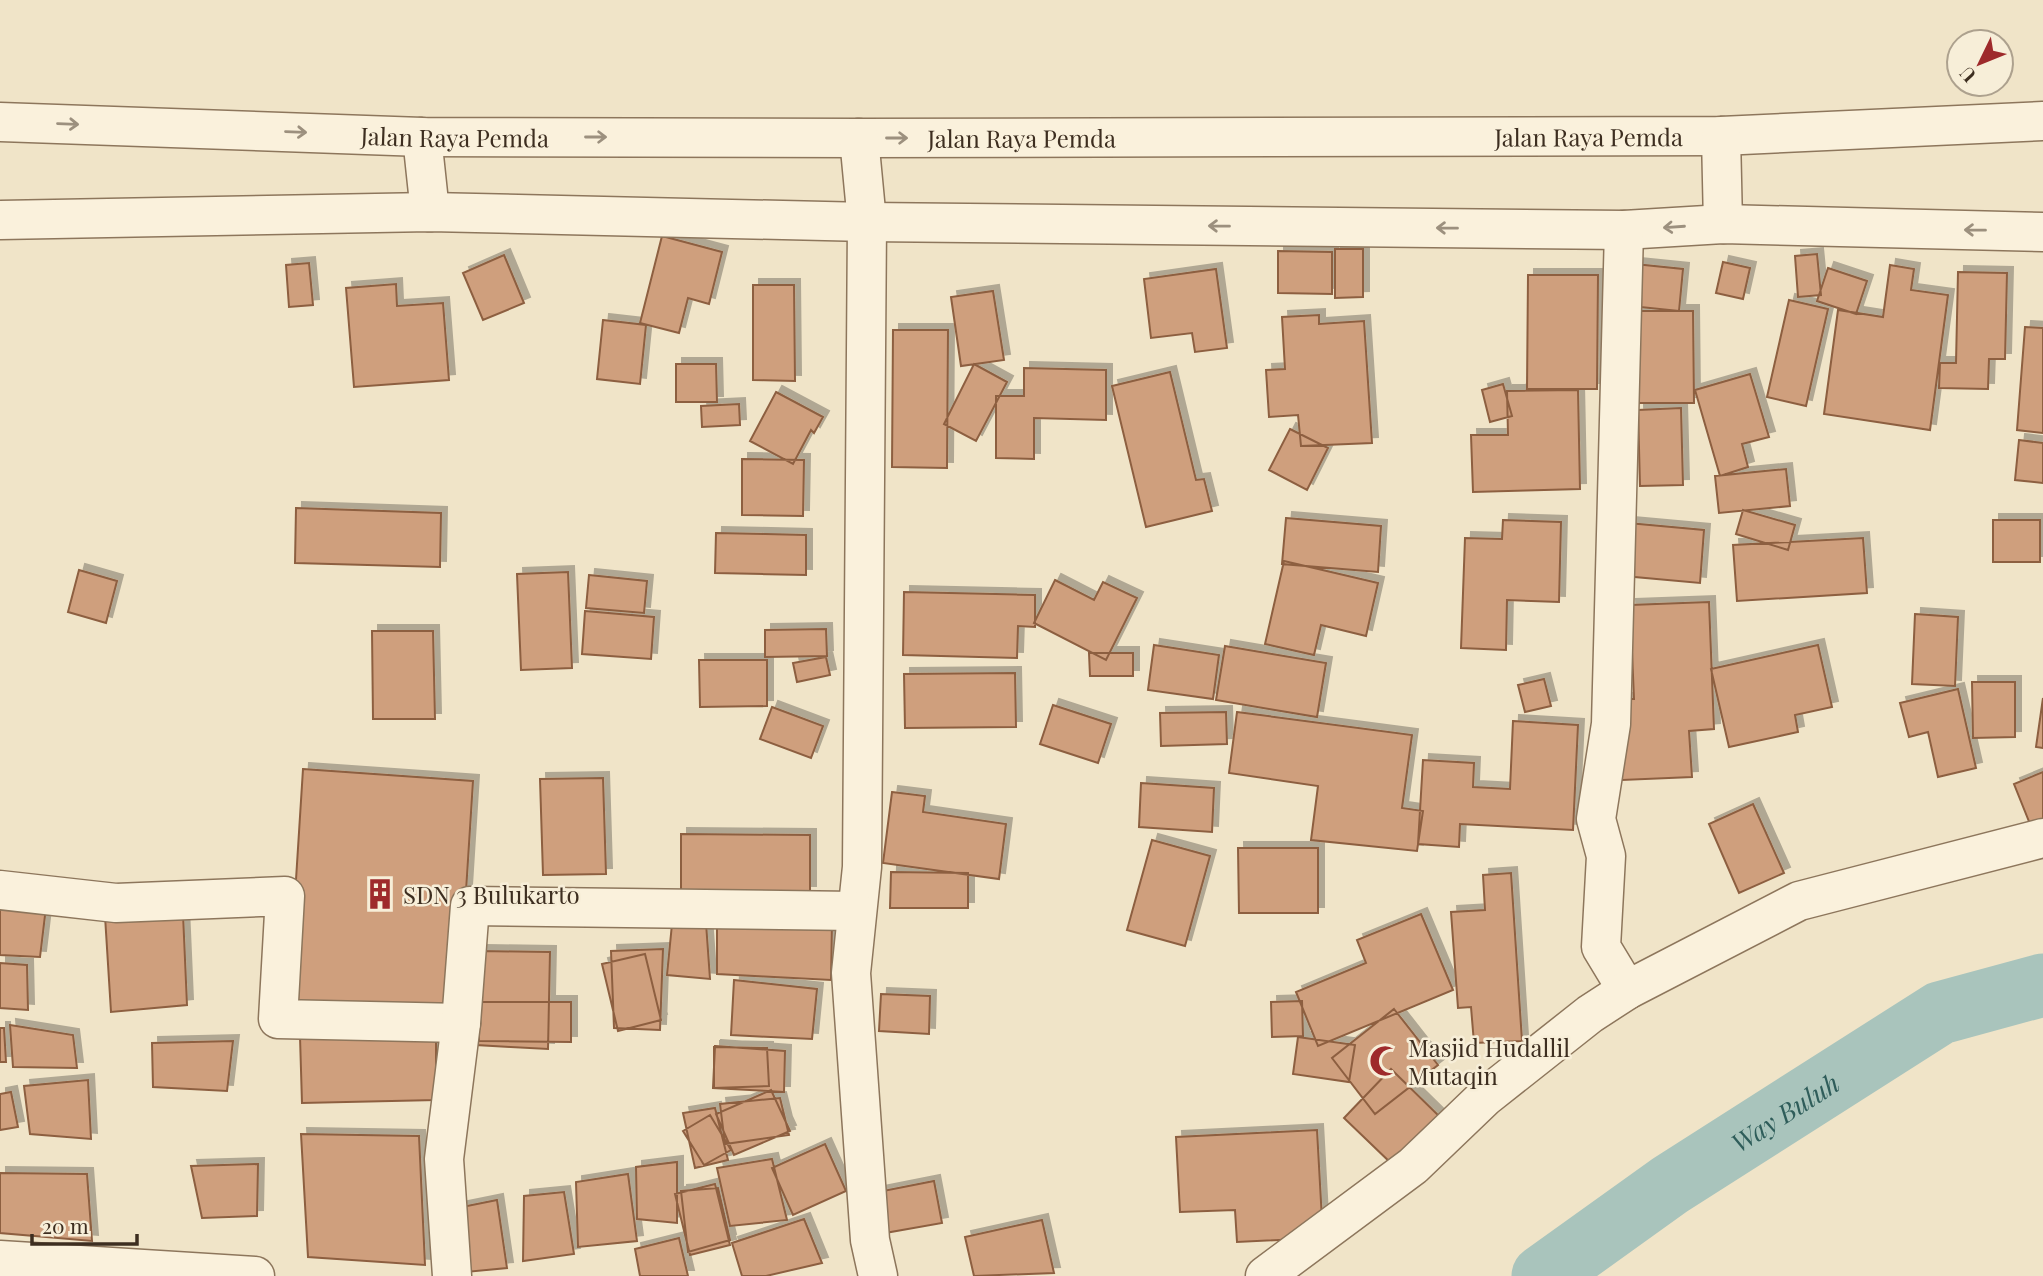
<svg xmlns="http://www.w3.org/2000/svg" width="2043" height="1276" font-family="'Playfair Display',serif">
<defs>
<filter id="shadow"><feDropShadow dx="6" dy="-6" stdDeviation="0" flood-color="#0004"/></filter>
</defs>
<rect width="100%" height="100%" fill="#f0e4c8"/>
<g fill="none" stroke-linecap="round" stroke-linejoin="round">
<!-- river -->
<path stroke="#a9c4bc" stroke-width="63" id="s1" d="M 1543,1276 L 1670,1185 L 1940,1013 L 2043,985"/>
</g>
<!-- building -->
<path fill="#cf9f7d" stroke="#8d5f41" stroke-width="2" filter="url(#shadow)" d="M 662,236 L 722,252 L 709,304 L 688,298 L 679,333 L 640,323 Z
M 1335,249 L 1363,249 L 1363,297 L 1335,298 Z
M 1278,251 L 1332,252 L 1332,294 L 1278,293 Z
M 1817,254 L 1821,295 L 1798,297 L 1795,256 Z
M 504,255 L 524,303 L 483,320 L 463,273 Z
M 1723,262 L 1750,268 L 1743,299 L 1716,293 Z
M 309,263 L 313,305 L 289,307 L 286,265 Z
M 1625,263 L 1683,269 L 1679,311 L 1621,305 Z
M 1890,265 L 1914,269 L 1911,290 L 1948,295 L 1930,430 L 1824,414 L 1838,310 L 1883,317 Z
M 1828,268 L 1867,281 L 1856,314 L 1817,301 Z
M 1216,269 L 1227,348 L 1195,352 L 1192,333 L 1151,338 L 1144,279 Z
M 1958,272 L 2007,273 L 2005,359 L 1989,359 L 1988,389 L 1939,388 L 1940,363 L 1956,363 Z
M 1528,275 L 1598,275 L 1597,389 L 1527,389 Z
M 396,284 L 397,306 L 443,303 L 449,380 L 354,387 L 346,288 Z
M 753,285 L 794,285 L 795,381 L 753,380 Z
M 993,291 L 1004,360 L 961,366 L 951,297 Z
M 1789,300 L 1828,309 L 1806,406 L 1767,397 Z
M 1634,311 L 1693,311 L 1694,403 L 1634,403 Z
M 1319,315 L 1319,324 L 1364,321 L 1372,443 L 1301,446 L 1298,415 L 1269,417 L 1266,370 L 1285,369 L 1282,317 Z
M 603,320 L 646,325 L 640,384 L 597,379 Z
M 2025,327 L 2043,328 L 2043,433 L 2017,430 Z
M 893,330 L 948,330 L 947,468 L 892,467 Z
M 676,364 L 716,364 L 717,402 L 676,402 Z
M 974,364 L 1007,382 L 976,441 L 944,424 Z
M 1024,368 L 1106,370 L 1106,420 L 1034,418 L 1034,459 L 996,458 L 996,396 L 1024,396 Z
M 1170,372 L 1196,480 L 1204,479 L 1212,511 L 1146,527 L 1112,386 Z
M 1750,374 L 1769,437 L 1742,444 L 1748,467 L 1720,476 L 1695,390 Z
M 1503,384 L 1512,416 L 1490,422 L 1482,390 Z
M 1578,390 L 1580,489 L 1473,492 L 1471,435 L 1508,435 L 1507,391 Z
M 776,392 L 823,417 L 814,433 L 811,430 L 793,464 L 750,441 Z
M 739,404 L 740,425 L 702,427 L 701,406 Z
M 1681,408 L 1683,485 L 1640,486 L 1638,410 Z
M 1290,429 L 1328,448 L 1307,490 L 1269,470 Z
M 2019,440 L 2043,443 L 2043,483 L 2015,480 Z
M 742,459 L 804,460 L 803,516 L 742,515 Z
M 1786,469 L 1790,506 L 1719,513 L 1715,476 Z
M 296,508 L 441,513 L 440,567 L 295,563 Z
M 1743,510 L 1795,525 L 1788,550 L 1736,534 Z
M 1286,518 L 1381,526 L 1378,572 L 1282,564 Z
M 1503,520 L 1561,522 L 1559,602 L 1507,600 L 1506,650 L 1461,648 L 1465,538 L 1502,539 Z
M 1993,520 L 2040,520 L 2040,562 L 1993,562 Z
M 1628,523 L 1704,530 L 1700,583 L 1624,576 Z
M 716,533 L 806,535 L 806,575 L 715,573 Z
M 1863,538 L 1867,593 L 1737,601 L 1733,545 Z
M 1284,561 L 1378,583 L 1366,636 L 1321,625 L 1314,655 L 1265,644 Z
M 79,570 L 117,581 L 106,623 L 68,612 Z
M 568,572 L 572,668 L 521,670 L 517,574 Z
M 589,575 L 647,581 L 644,613 L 586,608 Z
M 1055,580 L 1094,600 L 1103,582 L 1137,598 L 1106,660 L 1034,623 Z
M 904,592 L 1035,595 L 1035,627 L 1018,626 L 1017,658 L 903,655 Z
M 1709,602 L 1714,729 L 1689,731 L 1692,777 L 1622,780 L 1620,732 L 1612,699 L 1634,699 L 1630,605 Z
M 585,611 L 654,617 L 651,659 L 582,654 Z
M 1915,614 L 1958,617 L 1955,686 L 1912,684 Z
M 826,629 L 827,656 L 765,657 L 765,630 Z
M 372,631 L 433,631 L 435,719 L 373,719 Z
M 1154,645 L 1219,655 L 1213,699 L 1148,690 Z
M 1818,645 L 1832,707 L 1795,715 L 1798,732 L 1729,747 L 1711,669 Z
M 1225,646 L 1326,663 L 1317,717 L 1216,700 Z
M 1089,653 L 1133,653 L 1133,676 L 1090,676 Z
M 826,657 L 830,675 L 797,682 L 793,663 Z
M 699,660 L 767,660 L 767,706 L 700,707 Z
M 1015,673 L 1016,727 L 905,728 L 904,674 Z
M 1544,679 L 1551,706 L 1525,712 L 1518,685 Z
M 1972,682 L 2015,682 L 2015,737 L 1973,738 Z
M 1958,689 L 1976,768 L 1938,777 L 1928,732 L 1909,737 L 1900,703 Z
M 2043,698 L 2043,748 L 2036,747 Z
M 1053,705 L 1111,724 L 1098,763 L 1040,744 Z
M 772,707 L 823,726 L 811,758 L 760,739 Z
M 1226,712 L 1227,744 L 1161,746 L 1160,713 Z
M 1237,712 L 1412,735 L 1402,808 L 1423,811 L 1417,851 L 1311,840 L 1318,786 L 1229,773 Z
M 1513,721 L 1578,725 L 1573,830 L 1460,824 L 1459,847 L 1418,844 L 1423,760 L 1474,763 L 1473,787 L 1510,789 Z
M 303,769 L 473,781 L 458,1017 L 288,1006 Z
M 2043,772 L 2043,824 L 2032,829 L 2014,784 Z
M 603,778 L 606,874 L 543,875 L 540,779 Z
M 1141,783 L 1214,788 L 1212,832 L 1139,827 Z
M 892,792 L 925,796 L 923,812 L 1006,824 L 999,879 L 883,863 Z
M 1753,804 L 1784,873 L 1739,893 L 1709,824 Z
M 681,834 L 810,835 L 810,892 L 681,891 Z
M 1152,840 L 1210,856 L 1185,946 L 1127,930 Z
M 1238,848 L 1318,848 L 1318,913 L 1239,913 Z
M 891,872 L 968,873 L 968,908 L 890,908 Z
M 1511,873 L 1522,1041 L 1474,1043 L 1471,1007 L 1458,1008 L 1451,912 L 1485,910 L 1483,875 Z
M 0,900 L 46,907 L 40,957 L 0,955 Z
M 183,914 L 187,1005 L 111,1012 L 105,916 Z
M 1421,914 L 1453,990 L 1318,1046 L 1296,992 L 1366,963 L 1357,940 Z
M 832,922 L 831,980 L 717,974 L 717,925 Z
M 706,923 L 710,979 L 667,975 L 672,924 Z
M 663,949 L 660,1030 L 614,1028 L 611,951 Z
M 480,951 L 550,952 L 548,1049 L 476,1045 Z
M 645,954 L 661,1020 L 618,1031 L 602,964 Z
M 0,963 L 27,965 L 28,1010 L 0,1008 Z
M 734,980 L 817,989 L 812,1039 L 731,1035 Z
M 881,994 L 930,996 L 929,1034 L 879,1031 Z
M 1302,1001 L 1303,1036 L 1272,1037 L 1271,1002 Z
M 479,1002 L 571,1002 L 571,1042 L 479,1041 Z
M 1394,1009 L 1438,1065 L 1375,1114 L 1332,1058 Z
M 10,1025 L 73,1035 L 77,1068 L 13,1067 Z
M 0,1028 L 4,1028 L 6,1062 L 0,1062 Z
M 436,1036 L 436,1100 L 302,1103 L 300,1037 Z
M 1298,1037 L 1355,1045 L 1349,1082 L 1293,1074 Z
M 233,1041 L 227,1091 L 153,1087 L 152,1043 Z
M 715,1046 L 785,1051 L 784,1092 L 713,1088 Z
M 714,1047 L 767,1048 L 769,1086 L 714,1088 Z
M 1391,1069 L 1441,1118 L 1394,1166 L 1344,1118 Z
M 88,1080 L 91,1139 L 30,1134 L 24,1086 Z
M 771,1090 L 790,1131 L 734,1155 L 716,1114 Z
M 11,1092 L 18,1127 L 0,1130 L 0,1094 Z
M 780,1098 L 789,1135 L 725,1144 L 720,1104 Z
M 715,1108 L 728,1160 L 695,1168 L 683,1113 Z
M 710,1115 L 731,1150 L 704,1165 L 683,1131 Z
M 1317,1130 L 1323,1238 L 1237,1242 L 1235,1210 L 1180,1212 L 1176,1137 Z
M 301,1134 L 419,1136 L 425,1265 L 308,1257 Z
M 825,1144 L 846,1191 L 793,1215 L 772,1168 Z
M 772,1159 L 787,1220 L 730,1226 L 717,1168 Z
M 677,1162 L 677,1223 L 637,1219 L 636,1167 Z
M 258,1164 L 257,1216 L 202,1218 L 191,1166 Z
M 0,1173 L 87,1174 L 92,1241 L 0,1233 Z
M 628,1174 L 637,1241 L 578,1247 L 576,1182 Z
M 934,1181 L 942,1223 L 885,1233 L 878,1192 Z
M 715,1184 L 730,1245 L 690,1255 L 675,1194 Z
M 718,1188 L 730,1240 L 688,1252 L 681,1191 Z
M 564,1192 L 574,1254 L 523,1261 L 524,1196 Z
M 497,1200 L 507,1268 L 466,1272 L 457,1208 Z
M 804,1219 L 822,1263 L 766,1276 L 742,1276 L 732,1243 Z
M 1042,1220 L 1054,1273 L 974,1276 L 965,1237 Z
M 679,1238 L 688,1276 L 640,1276 L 635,1249 Z"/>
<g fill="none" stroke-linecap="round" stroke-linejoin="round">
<defs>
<g id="minor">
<path id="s2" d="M 0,122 L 422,137 L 859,138 L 1721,136 L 2043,121"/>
<path d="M 1721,136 L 1723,224"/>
<path d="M 422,137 L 430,212"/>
<path d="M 859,138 L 867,222 L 862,867 L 851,973 L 870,1240 L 878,1276"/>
<path d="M 0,220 L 430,212 L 867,222 L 1624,230 L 1723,224 L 2043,232"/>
<path d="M 1624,230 L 1611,724 L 1596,819 L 1606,856 L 1601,947 L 1627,990"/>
<path d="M 0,890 L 116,903 L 285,896 L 278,1019 L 461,1023"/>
<path d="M 0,1260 L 255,1276"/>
<path d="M 452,1276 L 444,1159 L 461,1023 L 470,906 L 855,911"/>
<path d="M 1265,1276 L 1413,1166 L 1485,1097 L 1590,1014 L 1627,990 L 1799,901 L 2043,838"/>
</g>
</defs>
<!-- minor casing -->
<use href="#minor" stroke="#8d765c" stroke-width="41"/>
<!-- minor -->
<use href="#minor" stroke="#faf1dc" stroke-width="38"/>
</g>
<!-- one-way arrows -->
<defs><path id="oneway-shaft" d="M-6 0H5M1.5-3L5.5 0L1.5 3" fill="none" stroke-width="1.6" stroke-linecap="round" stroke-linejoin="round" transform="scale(1.75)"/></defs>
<g stroke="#9c907e">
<use href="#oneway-shaft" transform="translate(68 124) rotate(2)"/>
<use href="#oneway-shaft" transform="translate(296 132) rotate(2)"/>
<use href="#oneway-shaft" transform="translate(596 137)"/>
<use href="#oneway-shaft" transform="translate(897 138)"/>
<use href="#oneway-shaft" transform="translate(1219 226) rotate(-179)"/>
<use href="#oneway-shaft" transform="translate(1674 227) rotate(176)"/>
<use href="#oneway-shaft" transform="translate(1447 228) rotate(-179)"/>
<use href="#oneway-shaft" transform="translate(1975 230) rotate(-179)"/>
</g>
<!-- icons -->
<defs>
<symbol id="building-bare" viewBox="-9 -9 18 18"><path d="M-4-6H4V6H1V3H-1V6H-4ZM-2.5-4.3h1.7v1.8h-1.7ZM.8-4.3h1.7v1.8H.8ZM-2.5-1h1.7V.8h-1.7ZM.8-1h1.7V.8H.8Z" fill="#9e2a2b" stroke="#f7eed8" stroke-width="2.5" paint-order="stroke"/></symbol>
<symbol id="mosque-bare" viewBox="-9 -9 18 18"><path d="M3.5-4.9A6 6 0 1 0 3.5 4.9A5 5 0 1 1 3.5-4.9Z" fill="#9e2a2b" stroke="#f7eed8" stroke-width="2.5" paint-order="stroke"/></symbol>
</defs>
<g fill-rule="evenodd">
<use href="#building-bare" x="358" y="872" width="44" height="44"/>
<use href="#mosque-bare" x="1363" y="1039" width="44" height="44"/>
</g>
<g text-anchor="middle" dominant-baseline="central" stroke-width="5" stroke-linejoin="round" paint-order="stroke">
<!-- street labels -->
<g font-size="24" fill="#3d2e20" stroke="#f7eed8">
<text stroke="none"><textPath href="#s2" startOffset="455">Jalan Raya Pemda</textPath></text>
<text stroke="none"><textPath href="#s2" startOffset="1022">Jalan Raya Pemda</textPath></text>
<text stroke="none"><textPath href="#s2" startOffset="1589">Jalan Raya Pemda</textPath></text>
</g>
<!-- poi labels -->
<g font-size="24" fill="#3d2e20" stroke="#f7eed8" text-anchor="start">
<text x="403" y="894">SDN 3 Bulukarto</text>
<text x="1408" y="1047">Masjid Hudallil<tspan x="1408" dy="28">Mutaqin</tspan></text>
</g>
<!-- water labels -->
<g font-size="26" font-style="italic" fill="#2f5d5a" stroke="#f7eed8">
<text stroke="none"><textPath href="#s1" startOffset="292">Way Buluh</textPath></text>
</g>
</g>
<!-- north arrow -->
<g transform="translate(1980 63) rotate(227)"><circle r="33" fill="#f7eed8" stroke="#ada18e" stroke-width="2"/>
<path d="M0-5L12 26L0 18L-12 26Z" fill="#9e2a2b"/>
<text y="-10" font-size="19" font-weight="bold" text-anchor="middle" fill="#3d2e20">U</text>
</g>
<!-- scale -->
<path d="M32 1234v10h105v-10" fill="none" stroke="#3d2e20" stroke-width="3.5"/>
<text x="42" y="1234" font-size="21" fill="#3d2e20" stroke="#f7eed8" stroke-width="5" paint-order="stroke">20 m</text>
</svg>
